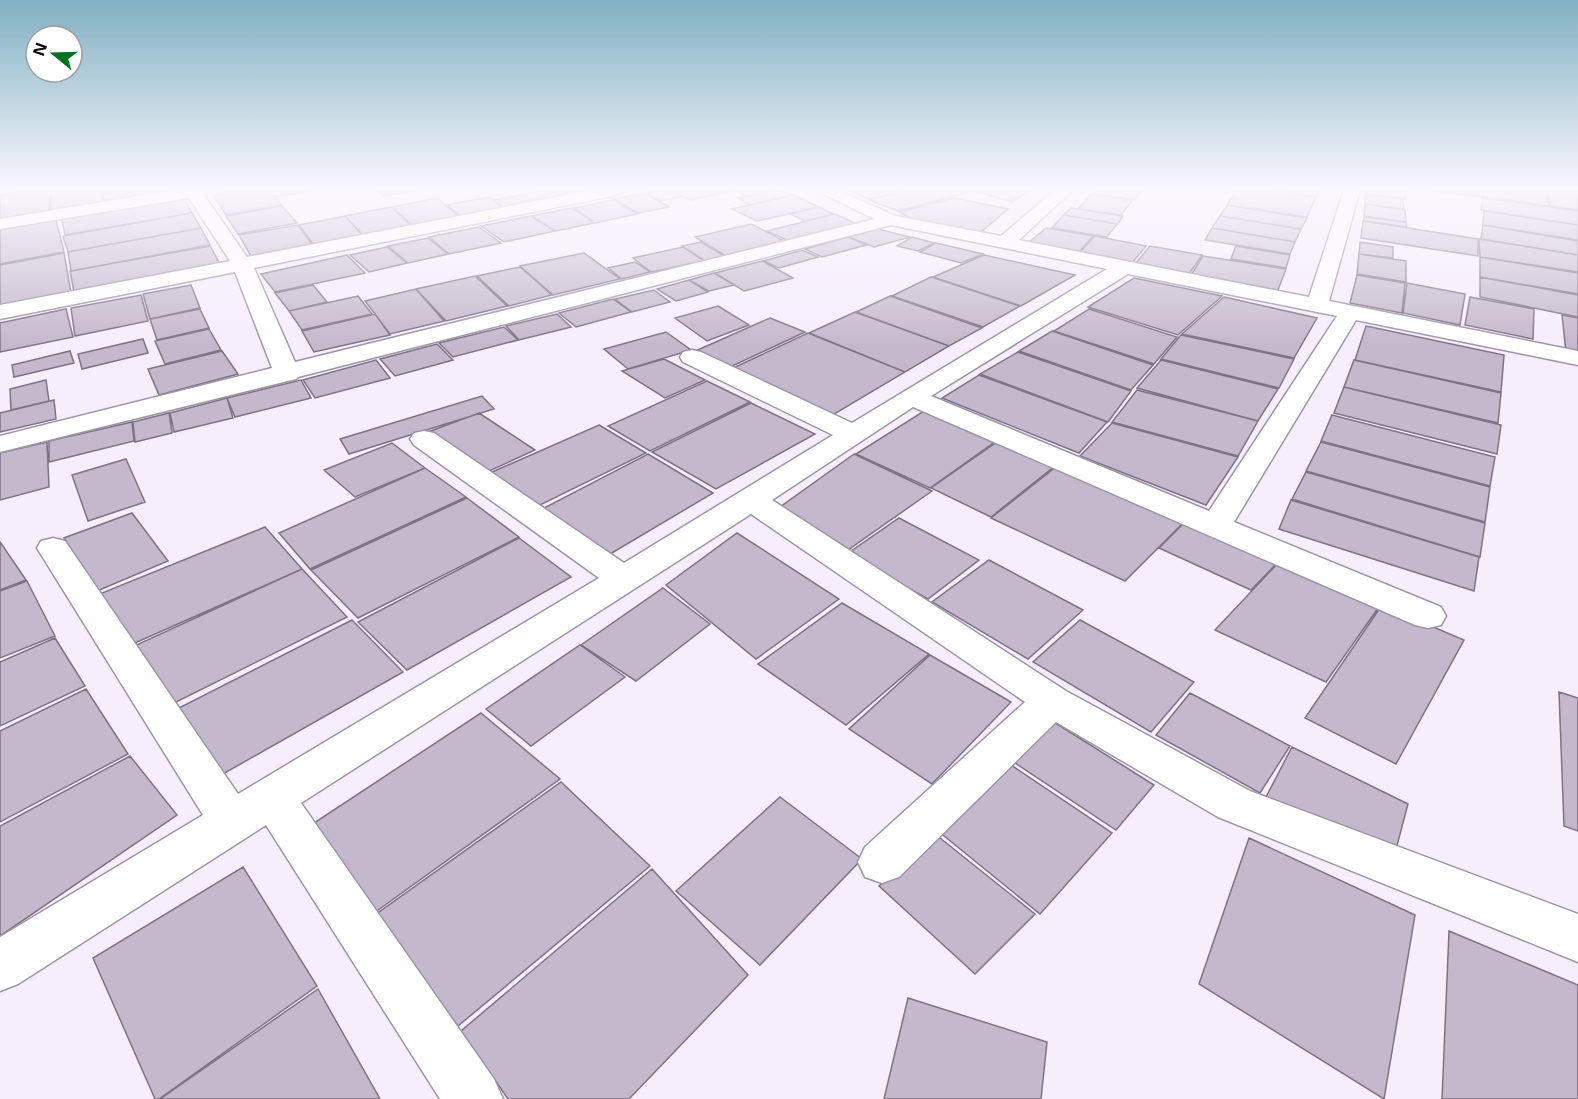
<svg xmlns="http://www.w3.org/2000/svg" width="1578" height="1099" font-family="'Noto Sans',sans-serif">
<rect width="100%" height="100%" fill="#f6edfd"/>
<!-- building -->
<path fill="#c4b9cc" stroke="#7c7384" stroke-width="1.5" d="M 33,190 L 50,190 L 50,212 L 0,220 L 0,195 Z
M 51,190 L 100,190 L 104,203 L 51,212 Z
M 102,190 L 175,190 L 105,203 Z
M 239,190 L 268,190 L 282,205 L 226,215 L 213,195 Z
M 269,190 L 315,190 L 275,197 Z
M 377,190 L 418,190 L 383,196 Z
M 543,190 L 587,190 L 590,192 L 550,200 L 537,191 Z
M 669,190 L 682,197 L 660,201 L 646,193 Z
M 670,190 L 732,190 L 734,191 L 691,200 Z
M 734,190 L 776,190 L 746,196 Z
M 777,190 L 793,195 L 750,205 L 738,198 Z
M 847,190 L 905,190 L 868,199 Z
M 907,190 L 958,190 L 966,193 L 898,211 L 869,200 Z
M 971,190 L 1030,190 L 1012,202 Z
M 1097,190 L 1143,190 L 1134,200 L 1093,194 Z
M 1237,190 L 1271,190 L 1316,197 L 1307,217 L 1227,205 Z
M 1276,190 L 1320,190 L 1316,197 Z
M 1365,190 L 1405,190 L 1405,199 L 1365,194 Z
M 1483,190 L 1483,197 L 1434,191 L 1434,190 Z
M 1484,190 L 1545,190 L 1549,206 L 1484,197 Z
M 1547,190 L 1578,190 L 1578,210 L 1550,206 Z
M 535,192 L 548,201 L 505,209 L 493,200 Z
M 644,193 L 669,207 L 638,213 L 614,199 Z
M 1091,194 L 1133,200 L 1121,215 L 1078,209 Z
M 1365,194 L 1403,199 L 1404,209 L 1365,204 Z
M 793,195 L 819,207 L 757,221 L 732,209 Z
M 489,197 L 504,209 L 462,217 L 447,205 Z
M 437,198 L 461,218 L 414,227 L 392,207 Z
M 955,198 L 1008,209 L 980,233 L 919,223 L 899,212 Z
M 1483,198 L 1578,211 L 1578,225 L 1481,210 Z
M 184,199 L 192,213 L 65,235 L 62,219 Z
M 614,200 L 637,214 L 595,223 L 574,208 Z
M 1365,204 L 1405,210 L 1406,222 L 1364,216 Z
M 1227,205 L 1307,218 L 1301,229 L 1220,216 Z
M 282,206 L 297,223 L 238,234 L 226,216 Z
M 391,207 L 413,227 L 364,236 L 345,216 Z
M 819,207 L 834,214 L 805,221 L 790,214 Z
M 572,208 L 594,223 L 555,231 L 532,216 Z
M 1071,208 L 1123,216 L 1118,224 L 1064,215 Z
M 1484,211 L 1578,225 L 1578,240 L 1483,225 Z
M 192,213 L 201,228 L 68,252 L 63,236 Z
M 835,214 L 857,224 L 789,241 L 767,231 Z
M 1064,215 L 1117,224 L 1107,237 L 1052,228 Z
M 345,216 L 363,236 L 315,246 L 299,225 Z
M 531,216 L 555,231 L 504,242 L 481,226 Z
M 1220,216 L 1301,229 L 1295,242 L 1212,228 Z
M 1364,217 L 1406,222 L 1407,227 L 1364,221 Z
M 56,220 L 64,252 L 0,264 L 0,229 Z
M 1363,221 L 1478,239 L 1478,256 L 1361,238 Z
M 751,224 L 786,242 L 726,256 L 695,237 Z
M 298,225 L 313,246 L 252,258 L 239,235 Z
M 1483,225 L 1578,241 L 1578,255 L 1481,239 Z
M 479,227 L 501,243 L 449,254 L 429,237 Z
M 201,228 L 210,245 L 71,271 L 68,252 Z
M 1046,228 L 1093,236 L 1078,253 L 1028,243 Z
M 1212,228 L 1295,242 L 1290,254 L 1205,240 Z
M 878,229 L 910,237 L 874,247 L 849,237 Z
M 1095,236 L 1146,246 L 1132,263 L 1079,253 Z
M 848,237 L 866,245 L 822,257 L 805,249 Z
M 912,237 L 934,243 L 918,251 L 897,246 Z
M 428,238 L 448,254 L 408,263 L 388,246 Z
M 1479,239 L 1578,255 L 1578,272 L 1480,257 Z
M 701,242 L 724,256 L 705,261 L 682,246 Z
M 1360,242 L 1393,247 L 1393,258 L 1359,254 Z
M 936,243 L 983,254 L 961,263 L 920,252 Z
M 210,246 L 220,264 L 74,292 L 70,271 Z
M 1150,246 L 1202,255 L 1189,274 L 1135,264 Z
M 1236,246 L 1290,255 L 1286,268 L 1231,259 Z
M 387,247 L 407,263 L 369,272 L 350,255 Z
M 683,247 L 704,261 L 651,272 L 633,258 Z
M 802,250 L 818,257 L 779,268 L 764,261 Z
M 64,253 L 71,293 L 0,306 L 0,265 Z
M 584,253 L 620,279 L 553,295 L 520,266 Z
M 1359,254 L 1406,261 L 1406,282 L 1357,274 Z
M 347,255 L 365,273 L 275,292 L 261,274 Z
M 984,255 L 1075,275 L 1021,306 L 933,277 Z
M 1203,256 L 1286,269 L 1278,290 L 1191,275 Z
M 1480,257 L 1578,273 L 1578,294 L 1480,277 Z
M 762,261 L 793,278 L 744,291 L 715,273 Z
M 635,262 L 650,272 L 622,279 L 608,268 Z
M 520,267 L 552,295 L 509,306 L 477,276 Z
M 714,273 L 734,285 L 709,291 L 689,280 Z
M 1357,275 L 1405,283 L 1402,313 L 1350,303 Z
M 475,276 L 507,306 L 446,321 L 416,289 Z
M 931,277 L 1020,306 L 983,327 L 892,296 Z
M 1480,277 L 1578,295 L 1578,317 L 1480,297 Z
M 1134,278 L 1222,296 L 1178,335 L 1088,307 Z
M 689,280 L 708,292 L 676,301 L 657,289 Z
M 1407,283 L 1465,294 L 1460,325 L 1403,313 Z
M 191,285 L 200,308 L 150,319 L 143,294 Z
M 313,285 L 327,302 L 289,311 L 275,293 Z
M 416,289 L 444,321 L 390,334 L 365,301 Z
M 654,290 L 670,302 L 632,312 L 615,299 Z
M 141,295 L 148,321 L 75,336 L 71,308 Z
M 358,296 L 372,314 L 302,330 L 289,311 Z
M 890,296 L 982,328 L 949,346 L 856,312 Z
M 1224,297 L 1317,318 L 1294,358 L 1182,334 Z
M 1470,297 L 1534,309 L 1533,339 L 1465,325 Z
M 613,299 L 631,312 L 576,327 L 559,313 Z
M 718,306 L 749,325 L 707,341 L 675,318 Z
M 66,309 L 73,337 L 0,352 L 0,323 Z
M 200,309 L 209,328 L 157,340 L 150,319 Z
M 1089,309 L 1177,337 L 1154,364 L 1054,331 Z
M 855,312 L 949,346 L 905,372 L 809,333 Z
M 375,314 L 390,335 L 314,352 L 302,331 Z
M 557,314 L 571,327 L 519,340 L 506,326 Z
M 1562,315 L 1578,318 L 1578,354 L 1566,352 Z
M 770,318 L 805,332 L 728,368 L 693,352 Z
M 1366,326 L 1504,355 L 1501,392 L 1355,360 Z
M 504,327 L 518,340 L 453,357 L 439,343 Z
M 209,329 L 221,350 L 165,364 L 155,341 Z
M 1052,331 L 1153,365 L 1131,390 L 1019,351 Z
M 666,332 L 691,350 L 628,369 L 604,349 Z
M 808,333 L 905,372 L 831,416 L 731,369 Z
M 1181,335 L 1294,359 L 1279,388 L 1161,359 Z
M 143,339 L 148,353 L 82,369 L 78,354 Z
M 437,344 L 453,360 L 395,376 L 380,359 Z
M 70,351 L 74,363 L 14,377 L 12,365 Z
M 222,351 L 238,374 L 159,395 L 148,369 Z
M 1018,352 L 1131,391 L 1108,422 L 980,374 Z
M 664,359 L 705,380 L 665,398 L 622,371 Z
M 376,360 L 390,378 L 315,398 L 303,380 Z
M 1161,360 L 1278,389 L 1258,421 L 1137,388 Z
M 1354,360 L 1501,393 L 1498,423 L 1344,387 Z
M 979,375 L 1107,422 L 1079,453 L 942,398 Z
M 46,380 L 49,401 L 11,410 L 10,389 Z
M 301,380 L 311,398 L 235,417 L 227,398 Z
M 707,381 L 750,402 L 650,451 L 608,426 Z
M 1344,387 L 1501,425 L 1497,454 L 1334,413 Z
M 1137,390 L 1258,421 L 1238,456 L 1112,422 Z
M 482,396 L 494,409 L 349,454 L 340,439 Z
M 227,398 L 233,418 L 174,432 L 170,413 Z
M 54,400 L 56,419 L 0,432 L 0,413 Z
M 751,403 L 815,434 L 716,489 L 652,452 Z
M 924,411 L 996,441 L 930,488 L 856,454 Z
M 169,413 L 172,433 L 135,442 L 133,422 Z
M 479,413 L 535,450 L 487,472 L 428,432 Z
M 1332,415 L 1495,457 L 1490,486 L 1321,441 Z
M 132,422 L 134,441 L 49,462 L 49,441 Z
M 1112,423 L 1238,457 L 1206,505 L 1080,456 Z
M 599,425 L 646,453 L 536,507 L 490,473 Z
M 47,442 L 49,487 L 0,500 L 0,453 Z
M 997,442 L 1055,466 L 991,517 L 931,488 Z
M 1321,442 L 1490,487 L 1485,522 L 1306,471 Z
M 392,443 L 425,468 L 355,497 L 324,470 Z
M 648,454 L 713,493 L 605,557 L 542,509 Z
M 854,454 L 932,491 L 845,552 L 773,512 Z
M 126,459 L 145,502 L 88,521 L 72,475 Z
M 1056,467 L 1186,520 L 1125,581 L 991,518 Z
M 425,468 L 466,497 L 310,569 L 279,533 Z
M 1306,472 L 1485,523 L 1480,557 L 1292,499 Z
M 467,498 L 519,537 L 358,618 L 311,570 Z
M 1291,500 L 1479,557 L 1474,591 L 1279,529 Z
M 132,513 L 168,561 L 97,591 L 64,538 Z
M 899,518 L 979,560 L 928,599 L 847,554 Z
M 1186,521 L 1279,561 L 1251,590 L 1159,548 Z
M 265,527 L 302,569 L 128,646 L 97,595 Z
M 737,533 L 839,599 L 756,659 L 666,585 Z
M 519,538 L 571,577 L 407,670 L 358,622 Z
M 0,542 L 26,580 L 0,590 Z
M 989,560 L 1083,610 L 1028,659 L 932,602 Z
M 1280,561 L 1381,604 L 1326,682 L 1215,630 Z
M 302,569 L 347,617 L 168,706 L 130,648 Z
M 27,581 L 55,636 L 0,658 L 0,591 Z
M 663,588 L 710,624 L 636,681 L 581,645 Z
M 842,603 L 929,654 L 846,725 L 758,664 Z
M 1382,605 L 1464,640 L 1396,764 L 1305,718 Z
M 352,620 L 403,672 L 214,779 L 169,713 Z
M 1080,620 L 1194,682 L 1151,732 L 1033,662 Z
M 55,638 L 85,686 L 0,726 L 0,662 Z
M 580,645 L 625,677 L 531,746 L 486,709 Z
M 930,655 L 1011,702 L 932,784 L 849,729 Z
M 86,689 L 128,754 L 0,822 L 0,731 Z
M 1559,692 L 1578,698 L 1578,831 L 1564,826 Z
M 1190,693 L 1290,746 L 1260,793 L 1156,735 Z
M 481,713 L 560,779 L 374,913 L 311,825 Z
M 1049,719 L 1154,785 L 1116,830 L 1009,759 Z
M 1292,747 L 1408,804 L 1394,857 L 1266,797 Z
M 130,756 L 177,815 L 0,936 L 0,826 Z
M 1005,761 L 1112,833 L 1040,914 L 938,831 Z
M 561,782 L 650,866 L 458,1026 L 375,915 Z
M 780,797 L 862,859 L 760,965 L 676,891 Z
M 935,834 L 1035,914 L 975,974 L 879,886 Z
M 1249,838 L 1415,915 L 1384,1099 L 1199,984 Z
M 243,867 L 317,986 L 159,1099 L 155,1099 L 93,958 Z
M 652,869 L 748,975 L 629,1099 L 508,1099 L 461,1031 Z
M 1449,931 L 1578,985 L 1578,1099 L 1442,1099 Z
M 318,989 L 380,1099 L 160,1099 Z
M 908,998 L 1047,1042 L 1041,1099 L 884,1099 Z"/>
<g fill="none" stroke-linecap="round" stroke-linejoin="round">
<defs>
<path id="street" d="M 174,190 L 214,190 L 204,195 L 247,257 L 592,190 L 626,190 L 618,195 L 254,268 L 295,362 L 874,219 L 815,190 L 837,190 L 896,216 L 1001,236 L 1055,190 L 1073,190 L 1019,240 L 1309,297 L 1344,190 L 1360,190 L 1329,301 L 1578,351 L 1578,365 L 1356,320 L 1234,522 L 1441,607 L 1446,616 L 1441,625 L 1428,628 L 1415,625 L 913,407 L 772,500 L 1066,691 L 1250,791 L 1578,914 L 1578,962 L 1218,817 L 1056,722 L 899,877 L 882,883 L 865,877 L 858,862 L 865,847 L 1025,702 L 751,514 L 301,803 L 494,1079 L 503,1099 L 440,1099 L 266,825 L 18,984 L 0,991 L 0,937 L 203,815 L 37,548 L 41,541 L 53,538 L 65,541 L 238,794 L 599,578 L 414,445 L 410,439 L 414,433 L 424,431 L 434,433 L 624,563 L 833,435 L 683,362 L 680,357 L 683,352 L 692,350 L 701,352 L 852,423 L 1107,269 L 891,225 L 298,377 L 296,379 L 0,452 L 0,436 L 272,368 L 235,272 L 0,319 L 0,305 L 230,261 L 189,198 L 0,229 L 0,219 ZM 1128,274 L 1337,316 L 1209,511 L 931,396 Z"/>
</defs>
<!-- street casing -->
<use href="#street" stroke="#9f94a6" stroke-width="3"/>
<!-- street -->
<use href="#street" fill="#fff" fill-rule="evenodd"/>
</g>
<!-- sky -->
<linearGradient id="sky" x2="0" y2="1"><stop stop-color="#80b0c1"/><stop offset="0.55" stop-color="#fbf7fe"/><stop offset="1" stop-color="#fbf7fe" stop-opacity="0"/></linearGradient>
<rect width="1578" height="344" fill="url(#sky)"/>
<!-- north arrow -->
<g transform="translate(54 54) rotate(289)"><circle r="28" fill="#ffffff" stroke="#9f9da0" stroke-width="1.5"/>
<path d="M0-4.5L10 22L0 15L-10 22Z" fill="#087121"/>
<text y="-9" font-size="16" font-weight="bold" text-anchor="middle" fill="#0e0a11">N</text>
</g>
</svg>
